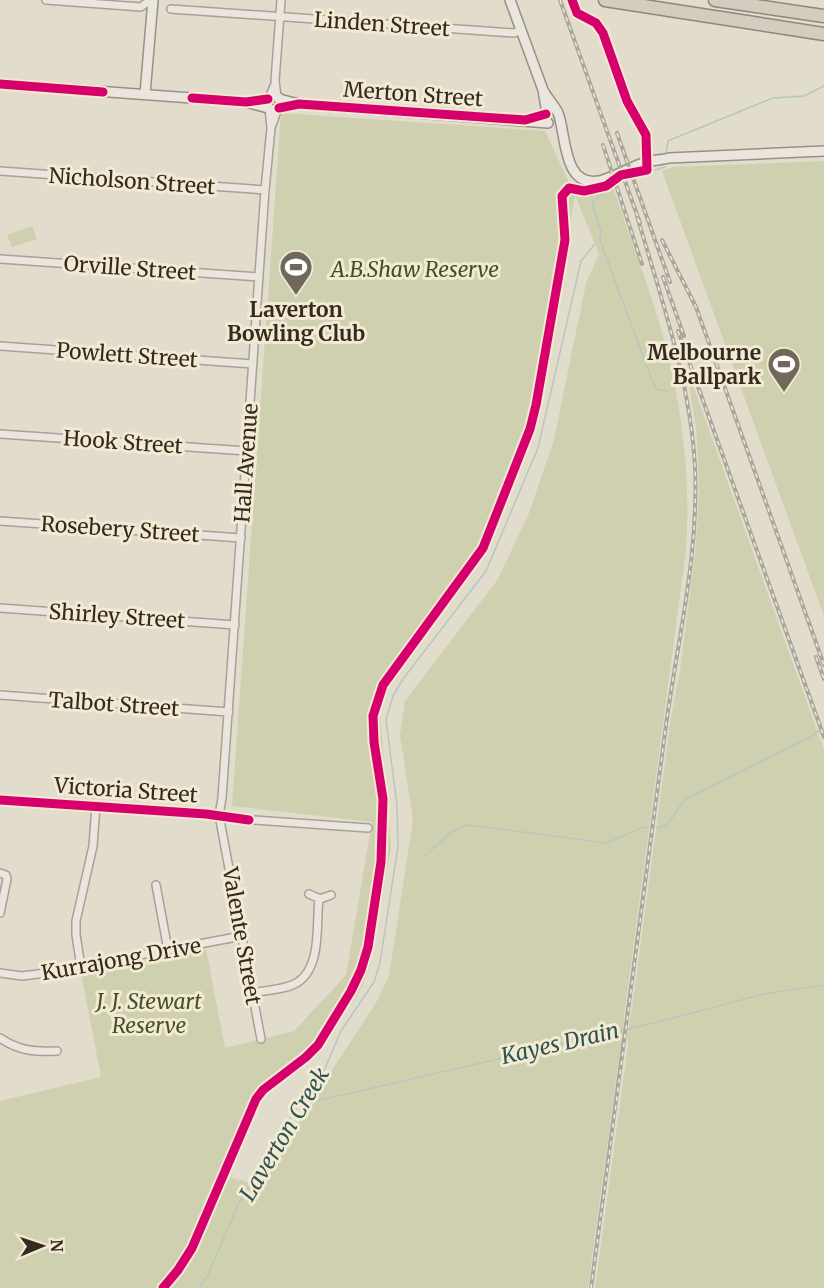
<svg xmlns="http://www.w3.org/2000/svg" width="824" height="1288" font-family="Merriweather,serif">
<rect width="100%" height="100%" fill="#e2dccc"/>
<!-- green -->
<path fill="#cfd0b0" d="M 281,113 L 545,131 L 574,193 L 613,188 C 634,249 660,314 673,376 C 685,434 690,491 686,550 L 624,1017 L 623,1038 L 617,1072 L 588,1288 L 169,1288 L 190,1258 L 224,1185 L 231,1178 L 245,1181 L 259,1190 L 315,1096 L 376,1003 L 389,976 L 413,820 L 400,735 L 405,701 L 498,579 L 529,513 L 554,440 L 586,283 L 599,254 L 575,195 L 544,369 L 480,559 L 379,702 L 391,847 L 370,965 L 362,987 L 351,1005 L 344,998 L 316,1044 L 256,1094 L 188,1246 C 179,1261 170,1277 156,1288 L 0,1288 L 0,1101 L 101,1077 L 81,973 L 206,949 L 225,1048 L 294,1031 L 346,975 L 372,822 L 232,806 Z
M 824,161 L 824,616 L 662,171 L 673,167 Z
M 32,226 L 37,239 L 12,247 L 7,235 Z
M 686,366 L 824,750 L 824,1288 L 595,1288 L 628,1045 L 627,1037 L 632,1009 L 671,718 L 680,670 L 695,555 L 699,494 L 698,461 L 696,428 Z"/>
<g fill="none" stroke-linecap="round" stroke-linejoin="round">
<!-- stream -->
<path stroke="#b8c7bd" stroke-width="1.5" d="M 666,153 L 668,141 L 675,138 L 773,98 L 804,96 L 824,86
M 665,167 C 637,175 613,181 592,203 L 601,231 L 600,238 L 604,251 L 649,372 L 657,390 L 669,391
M 657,828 L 667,825 L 685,799 L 805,740 L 819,731
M 425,856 L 450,833 L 467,825 L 607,843 L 641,828 L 648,827
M 299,1105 L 658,1022 L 764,994 L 824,985
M 199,1288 L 207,1277 L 239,1203 L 275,1141 L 298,1106 L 323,1073 L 341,1031 L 374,982 L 380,962 L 398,847 L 397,805 L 386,720 L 393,696 L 403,679 L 486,571 L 538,448 L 581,261 L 594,245"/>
<defs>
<path id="street" d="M 46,0 L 141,7 L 149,1
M 171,9 L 514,33 L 521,30
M 277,97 L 275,81 L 281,0
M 269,98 L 274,86
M 272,125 L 278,108
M 0,171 L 265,190
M 0,259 L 259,277
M 0,346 L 253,364
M 0,434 L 247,451
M 0,521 L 241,538
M 0,608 L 235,625
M 0,695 L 229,712
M 0,800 L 206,814 L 254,820 L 368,828
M 0,873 L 6,875 L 7,879 L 0,913
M 156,885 L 168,950
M 309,894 L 320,899 L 331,895
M 81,967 L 76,935 L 76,921 L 93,846 L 96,806
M 0,973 L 22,976 L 38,974 L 242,936
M 252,993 C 266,990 286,990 298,982 C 322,966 316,923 319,898
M 0,1038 C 19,1051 35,1052 57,1051
M 261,1039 L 219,815 L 222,798 L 265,190 L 271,128 L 269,108"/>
<path id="secondary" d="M 510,0 L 543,90 L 547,113
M 0,84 L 246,102 L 268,108
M 543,90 C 547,98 554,105 558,113 C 566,131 562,188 599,181 C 615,177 630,167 646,162 C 653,160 662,160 669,158 L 824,151
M 145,94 L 153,0
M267 103a7 7 0 1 1 14 0a7 7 0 1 1-14 0Z
M 279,99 L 299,104 L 548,123"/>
<path id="highway" d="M 605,0 L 824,34
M 715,0 L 824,16"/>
</defs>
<!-- street casing -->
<use href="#street" stroke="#a7a196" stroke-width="10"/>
<!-- secondary casing -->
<use href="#secondary" stroke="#979085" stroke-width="12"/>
<!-- highway casing -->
<use href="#highway" stroke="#8c877c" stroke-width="15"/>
<!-- street -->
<use href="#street" stroke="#eae6dd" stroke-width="7"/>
<!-- secondary -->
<use href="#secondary" stroke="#eae6dd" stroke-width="9"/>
<!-- highway -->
<use href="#highway" stroke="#d4ccbe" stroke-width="12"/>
<defs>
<path id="rail" d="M 560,0 L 640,223
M 617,133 L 670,282
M 603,145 L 642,264
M 662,240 L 696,307 L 824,665
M 663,277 L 684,336
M 678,331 L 824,737
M 816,657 L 824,679
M 591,1288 C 617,1101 641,913 666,725 C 678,638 699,555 695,466 C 690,380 661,298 637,216"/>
</defs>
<!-- rail casing -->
<use href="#rail" stroke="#a9a69e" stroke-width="4"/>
<!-- rail -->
<use href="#rail" stroke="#f2ead3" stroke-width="1.5" stroke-dasharray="4.5" stroke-linecap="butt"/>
<defs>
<path id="cycleway" d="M 0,84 L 103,92
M 192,98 L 246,102 L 268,99
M 279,108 L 299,104 L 525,120 L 546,114
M 0,800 L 206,814 L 249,820
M 163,1288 L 178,1270 L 192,1248 L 256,1099 L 263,1090 L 306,1057 L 318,1045 L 351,991 L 361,970 L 368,947 L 381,862 L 383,799 L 374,742 L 373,716 L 383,685 L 483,548 L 530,429 L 536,405 L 565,240 L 562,196 L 569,188 L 584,191 L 606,186 L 621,175 L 647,170 L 646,135 L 627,101 L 603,33 L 596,23 L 577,13 L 572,0"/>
</defs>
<!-- cycleway casing -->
<use href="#cycleway" stroke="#f2ead3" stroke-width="13"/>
<!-- cycleway -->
<use href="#cycleway" stroke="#d6006c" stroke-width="9"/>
</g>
<!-- icons -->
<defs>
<symbol id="stadium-pin" viewBox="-11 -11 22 30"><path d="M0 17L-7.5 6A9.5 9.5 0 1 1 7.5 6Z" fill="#71685c" stroke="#f2ead3"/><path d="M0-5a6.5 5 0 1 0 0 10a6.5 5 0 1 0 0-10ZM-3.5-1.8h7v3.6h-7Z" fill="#fff"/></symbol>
</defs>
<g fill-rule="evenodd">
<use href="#stadium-pin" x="277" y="248" width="38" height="52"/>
<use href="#stadium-pin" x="765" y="345" width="38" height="52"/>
</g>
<g text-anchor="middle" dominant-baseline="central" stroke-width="6" stroke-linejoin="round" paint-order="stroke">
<!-- street labels -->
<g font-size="21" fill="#342a1f" stroke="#f2ead3">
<text transform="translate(382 24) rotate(4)">Linden Street</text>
<text transform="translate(413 94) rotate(4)">Merton Street</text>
<text transform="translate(132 181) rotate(4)">Nicholson Street</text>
<text transform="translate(130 268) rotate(4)">Orville Street</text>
<text transform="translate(127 355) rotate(4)">Powlett Street</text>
<text transform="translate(123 442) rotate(4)">Hook Street</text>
<text transform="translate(246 463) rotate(-86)">Hall Avenue</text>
<text transform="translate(120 529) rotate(4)">Rosebery Street</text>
<text transform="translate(117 616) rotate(4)">Shirley Street</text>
<text transform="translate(114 704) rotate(4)">Talbot Street</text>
<text transform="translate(126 790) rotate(4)">Victoria Street</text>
<text transform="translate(242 936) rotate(80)">Valente Street</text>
<text transform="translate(121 959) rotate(-10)">Kurrajong Drive</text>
</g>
<!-- park labels -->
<g font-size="21" font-style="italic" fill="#444f27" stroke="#f2ead3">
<text x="415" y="269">A.B.Shaw Reserve</text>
<text x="149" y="1001">J. J. Stewart<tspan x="149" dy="24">Reserve</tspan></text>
</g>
<!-- poi labels -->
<g font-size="21" font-weight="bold" fill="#342a1f" stroke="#f2ead3">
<text x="296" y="309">Laverton<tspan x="296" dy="24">Bowling Club</tspan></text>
<text x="761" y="352" text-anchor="end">Melbourne<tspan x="761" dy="24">Ballpark</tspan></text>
</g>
<!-- water labels -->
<g font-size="22" font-style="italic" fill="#2f5352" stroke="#f2ead3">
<text transform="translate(560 1043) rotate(-13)">Kayes Drain</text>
<text transform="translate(284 1134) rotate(-59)">Laverton Creek</text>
</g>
</g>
<!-- north arrow -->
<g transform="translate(42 1246) rotate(88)" stroke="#f2ead3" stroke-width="4.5" paint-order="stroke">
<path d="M0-4.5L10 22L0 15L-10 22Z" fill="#342a1f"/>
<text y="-9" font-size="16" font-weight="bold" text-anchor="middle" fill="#342a1f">N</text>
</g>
</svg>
